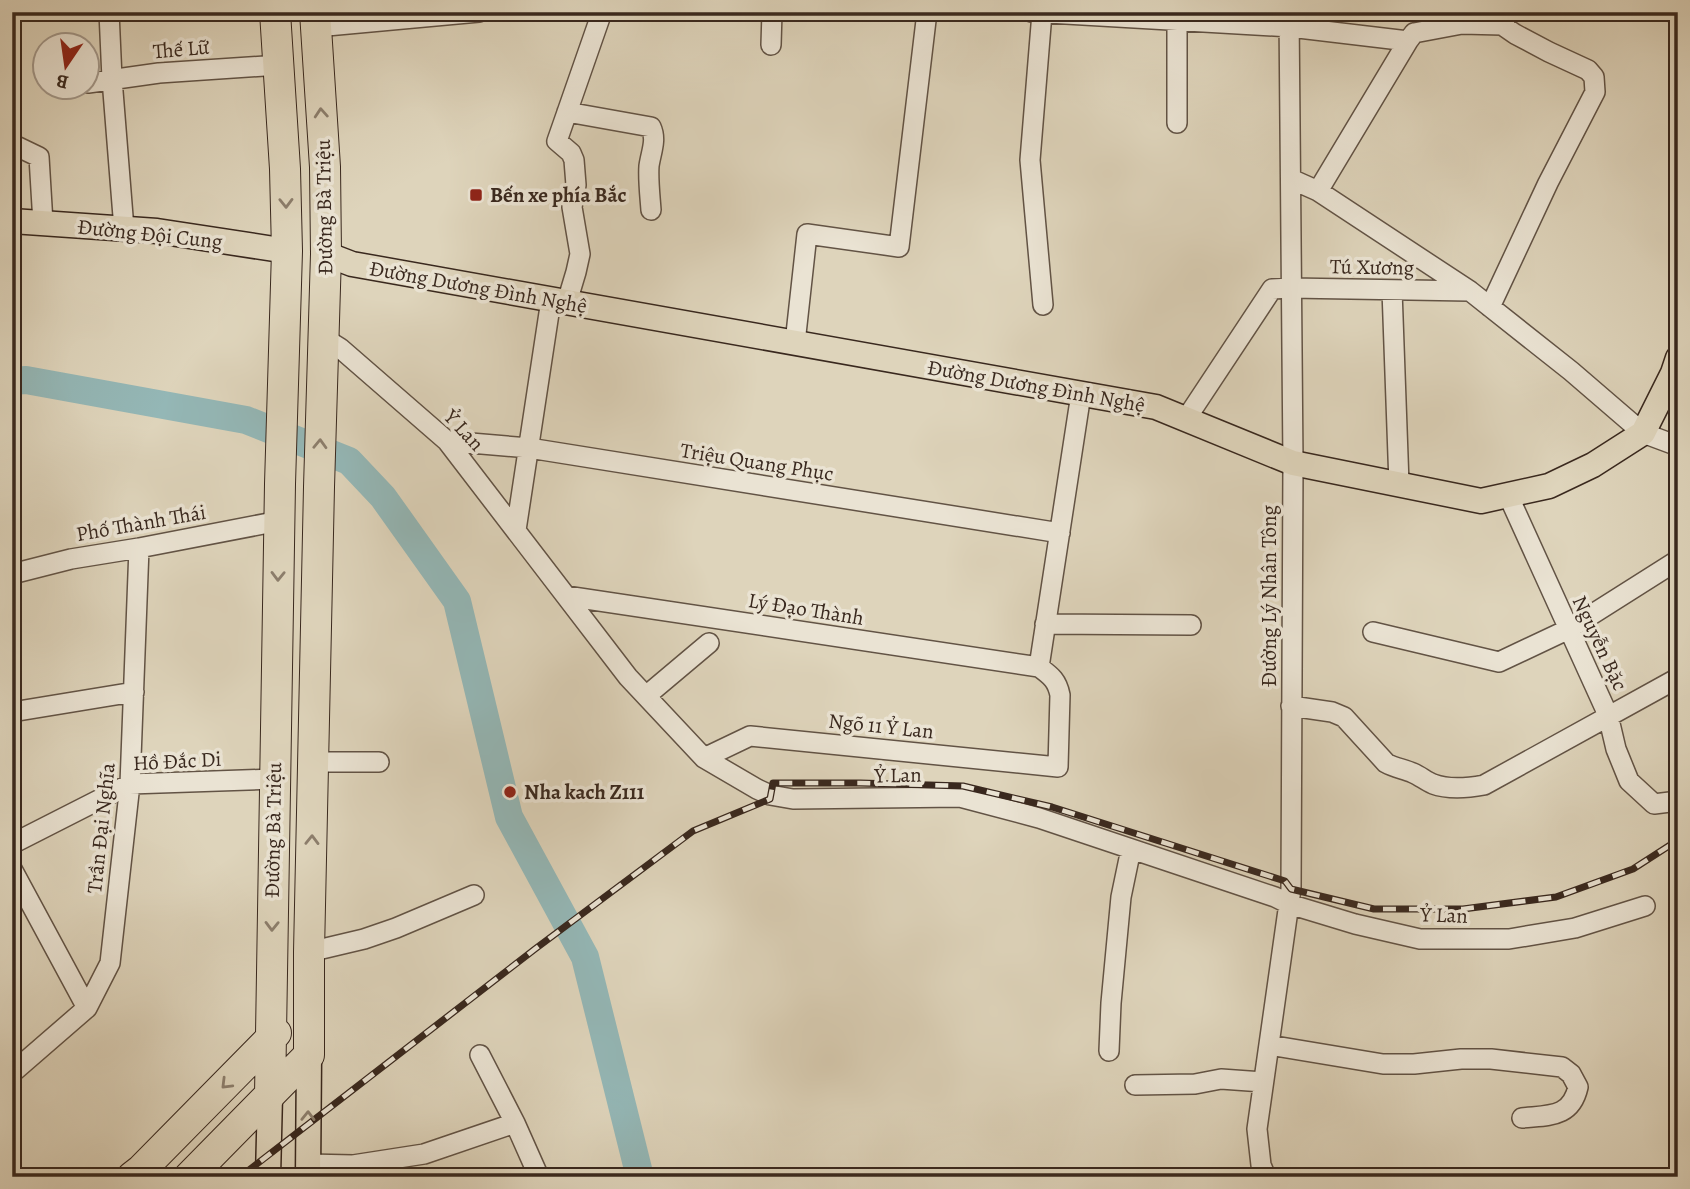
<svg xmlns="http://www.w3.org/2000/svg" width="1690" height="1189" font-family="Alegreya,serif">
<rect width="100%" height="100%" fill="#ded4bb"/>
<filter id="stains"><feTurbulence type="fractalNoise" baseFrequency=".00286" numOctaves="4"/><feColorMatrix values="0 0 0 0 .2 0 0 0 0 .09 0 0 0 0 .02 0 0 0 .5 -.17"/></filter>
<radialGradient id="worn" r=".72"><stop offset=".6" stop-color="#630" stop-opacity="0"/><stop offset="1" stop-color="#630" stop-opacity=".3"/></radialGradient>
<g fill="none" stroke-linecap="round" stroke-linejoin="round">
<!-- river -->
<path stroke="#94b7b6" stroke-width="28" d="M 12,381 L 26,380 L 246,420 L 349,461 L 383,497 L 457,601 L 509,817 L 585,957 L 640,1177"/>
<defs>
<path id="minor" d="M 109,12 L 112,79 L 124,229
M 1031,12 L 1290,27 L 1408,41 L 1414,33
M 1672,12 L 1678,14
M 1042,13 L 1030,160 L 1043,305
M 316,27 L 479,12
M 1414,33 L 1462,24 L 1502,25
M 771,45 L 772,12
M 88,83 L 159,73 L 279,65
M 567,112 L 651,127 C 657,140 651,152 649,166 C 648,180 650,196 651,210
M 1177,123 L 1177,21
M 12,144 L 39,157 L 43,223
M 1291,179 L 1318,191 L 1470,291 L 1571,371 L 1643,433 L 1678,446
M 1318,191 L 1408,41
M 1392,290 L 1399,484
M 567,302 L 576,272 L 580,254 L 572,207 L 576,185 L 574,160 L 571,153 L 557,141 L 602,12
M 1490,307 L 1548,183 L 1595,92 L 1594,77 L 1588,70 L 1549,52 L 1515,34 L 1502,25 L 1509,12
M 324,338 L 340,348 L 447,441 L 628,677 L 704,758 L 757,789 L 770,795 L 793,799 L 960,797 L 1039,818 L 1275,897 L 1289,904 L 1355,924 L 1420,939 L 1509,939 L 1575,928 L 1645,906
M 795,343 L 807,234 L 899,247 L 927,12
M 1186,419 L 1272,289 L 1291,288 L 1469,291
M 447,441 L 529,448 L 1060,533
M 1508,495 L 1608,715 L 1616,749 L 1629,781 L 1654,804 L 1678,801
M 516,530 L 551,300
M 12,574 L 71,559 L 139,548 L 279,521
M 566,596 L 1039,667 C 1051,676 1057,680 1060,695 L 1058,767 L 750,736 L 704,758
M 1045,624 L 1191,625
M 1373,632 L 1499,662 L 1569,629 L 1678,560
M 1039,667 L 1081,394
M 646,696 L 709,643
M 1291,706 L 1332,712 L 1344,717 L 1386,763 C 1395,768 1404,769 1413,773 C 1420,776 1426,781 1433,784 C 1449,790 1468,788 1484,785 L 1678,678
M 12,712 L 134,692
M 314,762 L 379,762
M 12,844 L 130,784 L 274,779
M 12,869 L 87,1008
M 309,952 L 364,939 L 396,928 L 474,895
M 1269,1045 L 1383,1064 L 1414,1064 L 1461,1059 L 1491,1059 L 1562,1067 L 1571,1074 L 1578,1087 C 1571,1118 1549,1115 1522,1118
M 1109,1051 L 1111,1003 L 1121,897 L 1131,849
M 480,1055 L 515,1123 L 539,1177
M 12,1073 L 87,1008 L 110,963 L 130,784 L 139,548
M 1135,1085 L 1195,1084 L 1221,1079 L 1263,1082
M 308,1164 L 353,1165 L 424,1154 L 515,1123
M 1266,1177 L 1261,1165 L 1257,1129 L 1291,889 L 1293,463 L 1289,12"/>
<path id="major" d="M 12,221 L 157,231 L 287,251
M 326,254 L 352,264 L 1156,407 L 1293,463 L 1481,501 L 1549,486 L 1593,465 L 1643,433 L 1673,373 L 1678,358
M 268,1177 L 270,1095
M 308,1177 L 309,1055"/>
<path id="highway" d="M 270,1095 L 280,484 L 287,251 L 285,169 L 275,12
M 132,1177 L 141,1170 L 276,1033
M 189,1177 L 309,1055 L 309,952 L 319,487 L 326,254 L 325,167 L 315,12"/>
</defs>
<!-- minor casing -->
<use href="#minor" stroke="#625345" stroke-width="22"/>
<!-- major casing -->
<use href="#major" stroke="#39281e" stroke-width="27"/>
<!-- highway casing -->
<use href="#highway" stroke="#39281e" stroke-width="32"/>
<!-- minor -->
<use href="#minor" stroke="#eae3d3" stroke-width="19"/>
<!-- major -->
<use href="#major" stroke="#ded4bb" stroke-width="24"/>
<!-- highway -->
<use href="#highway" stroke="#ded4bb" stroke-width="30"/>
<defs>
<path id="rail" d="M 240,1177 L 535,949 L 693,831 L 770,799 L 773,783 L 860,783 L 963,786 L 1052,807 L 1285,881 L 1291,889 L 1374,909 L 1463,909 L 1556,897 L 1633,869 L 1678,840"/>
</defs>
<!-- rail casing -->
<use href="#rail" stroke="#39281e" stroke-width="7"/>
<!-- rail -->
<use href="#rail" stroke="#eae3d3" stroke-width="4.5" stroke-dasharray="13" stroke-linecap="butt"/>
</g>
<!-- one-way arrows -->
<defs><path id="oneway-chevron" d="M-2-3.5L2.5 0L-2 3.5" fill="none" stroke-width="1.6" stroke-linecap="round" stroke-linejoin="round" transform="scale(1.75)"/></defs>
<g stroke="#8c7e6c">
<use href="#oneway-chevron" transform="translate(321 113) rotate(-94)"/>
<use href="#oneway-chevron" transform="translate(286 203) rotate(89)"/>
<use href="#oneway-chevron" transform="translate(320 444) rotate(-88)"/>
<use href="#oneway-chevron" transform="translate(278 576) rotate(91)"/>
<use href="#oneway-chevron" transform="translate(312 840) rotate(-89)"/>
<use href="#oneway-chevron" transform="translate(272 926) rotate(91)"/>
<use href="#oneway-chevron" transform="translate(226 1084) rotate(135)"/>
<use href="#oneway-chevron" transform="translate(308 1116) rotate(-89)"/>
</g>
<!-- markers -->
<g fill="#8f2418" stroke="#eae3d3" stroke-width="2.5">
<rect x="469" y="188" width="14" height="14" rx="3.5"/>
<circle cx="510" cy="792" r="7"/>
</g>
<g text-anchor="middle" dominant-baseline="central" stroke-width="7" stroke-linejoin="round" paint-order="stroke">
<!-- street labels -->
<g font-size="21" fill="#39281e" stroke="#eae3d3">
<text transform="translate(181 49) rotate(-5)">Thế Lữ</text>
<text transform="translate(324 207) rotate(-91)">Đường Bà Triệu</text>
<text transform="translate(150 234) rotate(6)">Đường Đội Cung</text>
<text transform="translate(1372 267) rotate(1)">Tú Xương</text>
<text transform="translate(478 287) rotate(10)">Đường Dương Đình Nghệ</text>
<text transform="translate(1036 386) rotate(10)">Đường Dương Đình Nghệ</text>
<text transform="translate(464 430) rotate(47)">Ỷ Lan</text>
<text transform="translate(757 462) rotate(9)">Triệu Quang Phục</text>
<text transform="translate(141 523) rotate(-10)">Phố Thành Thái</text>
<text transform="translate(1269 596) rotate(-90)">Đường Lý Nhân Tông</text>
<text transform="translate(806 609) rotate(9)">Lý Đạo Thành</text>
<text transform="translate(1600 643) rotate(65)">Nguyễn Bặc</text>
<text transform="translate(881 726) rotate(6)">Ngõ 11 Ỷ Lan</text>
<text transform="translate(177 761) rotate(-3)">Hồ Đắc Di</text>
<text transform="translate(898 775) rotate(-1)">Ỷ Lan</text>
<text transform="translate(101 828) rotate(-84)">Trần Đại Nghĩa</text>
<text transform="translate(273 830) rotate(-89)">Đường Bà Triệu</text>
<text transform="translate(1444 915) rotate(2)">Ỷ Lan</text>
</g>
<!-- poi labels -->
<g font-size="21" font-weight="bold" fill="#39281e" stroke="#eae3d3" text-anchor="start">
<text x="490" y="195">Bến xe phía Bắc</text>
<text x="524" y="792">Nha kach Z111</text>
</g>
</g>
<!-- margin -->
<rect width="1690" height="1189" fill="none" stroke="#ded4bb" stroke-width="42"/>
<rect x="14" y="14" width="1662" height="1161" fill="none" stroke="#39281e" stroke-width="3.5"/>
<rect x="21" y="21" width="1648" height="1147" fill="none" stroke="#39281e" stroke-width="2"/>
<!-- north arrow -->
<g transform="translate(66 66) rotate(193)"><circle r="33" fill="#eae3d3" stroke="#a3988b" stroke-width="2"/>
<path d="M0-5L12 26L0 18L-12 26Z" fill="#8f2418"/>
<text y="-10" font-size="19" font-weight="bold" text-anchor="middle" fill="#39281e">B</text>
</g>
<rect width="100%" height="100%" filter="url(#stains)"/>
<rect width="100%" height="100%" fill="url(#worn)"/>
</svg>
